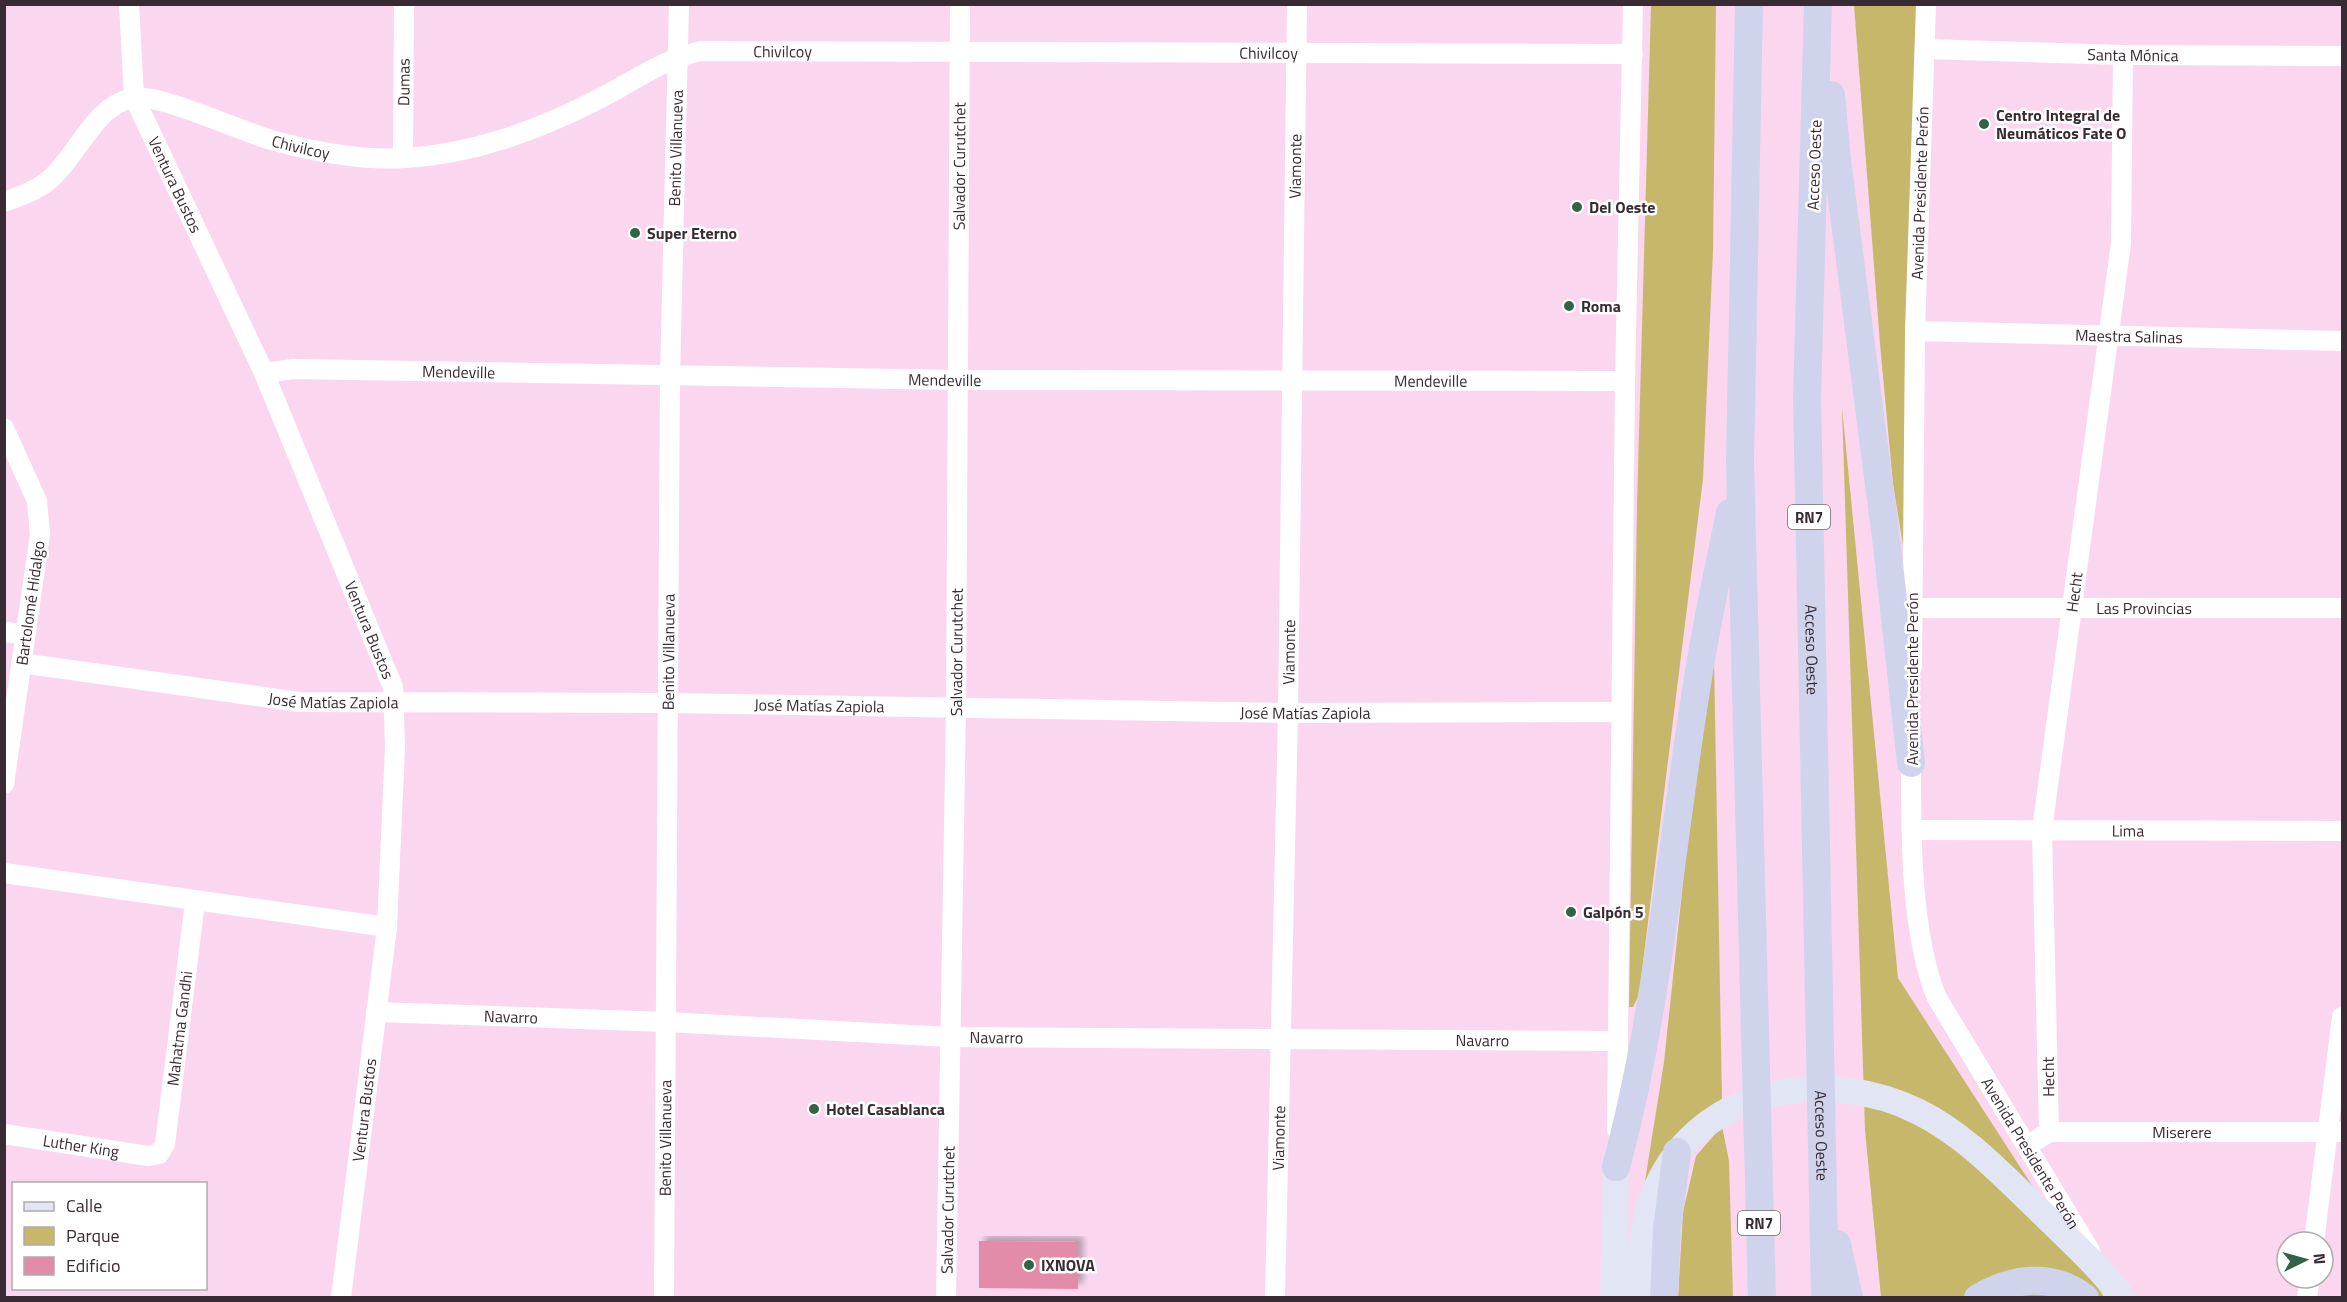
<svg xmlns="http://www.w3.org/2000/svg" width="2347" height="1302" font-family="'Titillium Web',sans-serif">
<defs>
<filter id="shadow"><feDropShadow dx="5.5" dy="-5.5" stdDeviation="3" flood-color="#0004"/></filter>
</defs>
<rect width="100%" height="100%" fill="#fbd7ef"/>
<!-- green -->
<path fill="#c7b76b" d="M 1651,5 L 1716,5 L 1713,251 L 1703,479 L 1639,995 L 1633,1007 L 1629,1007 L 1637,506 Z
M 1854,5 L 1919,5 L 1906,564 L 1893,484 L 1880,344 Z
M 1842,407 L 1898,978 L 2104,1297 L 1881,1297 L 1865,1130 Z
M 1714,659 L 1722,1099 C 1686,1118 1659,1150 1644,1187 L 1664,1062 L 1697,750 Z
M 1722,1126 L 1729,1161 L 1733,1297 L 1678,1298 L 1683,1212 L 1696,1156 Z"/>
<!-- building -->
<path fill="#e38caa" filter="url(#shadow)" d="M 979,1241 L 1078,1242 L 1078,1289 L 979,1288 Z"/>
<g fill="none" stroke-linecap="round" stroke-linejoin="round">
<!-- minor -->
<g stroke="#fff" stroke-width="20">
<path id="s1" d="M 129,4 L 134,97 L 264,373 L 393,687 L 395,747 L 387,927 L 341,1298"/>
<path id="s2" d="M 1925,49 L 2123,55 L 2342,56"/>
<path id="s3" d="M 403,158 L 404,4"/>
<path id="s4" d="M 4,202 C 20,196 36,191 49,180 C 78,156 93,107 132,98 C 158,92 243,133 275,141 C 316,152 362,161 405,158 C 474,154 538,130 599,99 C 632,82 665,58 701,51 L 1633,54"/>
<path id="s5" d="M 1915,331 L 2342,341"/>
<path id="s6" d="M 264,373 L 293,369 L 959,380 L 1625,381"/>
<path d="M 4,428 L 37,501 L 40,534 L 4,784"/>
<path id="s7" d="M 1912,608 L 2342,608"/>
<path d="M 4,632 L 25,634"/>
<path id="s8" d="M 21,663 L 299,702 L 669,703 L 1288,713 L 1621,712"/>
<path id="s9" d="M 1912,667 L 1915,331 L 1926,4"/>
<path id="s10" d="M 1911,750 C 1911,824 1909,930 1937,998 L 2090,1251"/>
<path id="s11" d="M 1912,830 L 2342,831"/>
<path d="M 4,873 L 387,927"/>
<path id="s12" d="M 376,1012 L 667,1022 L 950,1037 L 1617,1041"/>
<path d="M 1617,1130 L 1625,381 L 1633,4"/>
<path id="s13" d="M 2049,1132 L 2042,830 L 2121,243 L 2123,55"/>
<path id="s14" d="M 4,1134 L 148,1156 L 159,1154 L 165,1144 L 195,902"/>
<path id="s15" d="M 2038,1139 L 2049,1132 L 2342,1132"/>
<path d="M 2314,1242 L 2342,1017"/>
<path id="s16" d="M 664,1298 L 670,377 L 679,4"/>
<path id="s17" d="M 946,1298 L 956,710 L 960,4"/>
<path id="s18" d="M 1275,1298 L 1288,713 L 1297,4"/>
<path d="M 2307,1298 L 2310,1278"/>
</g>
<!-- major -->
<path stroke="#e2e5f4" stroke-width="26" d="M 1613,1298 L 1616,1167
M 1638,1298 C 1640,1257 1641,1215 1661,1178 C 1709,1085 1831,1068 1919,1112 C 1965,1135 2001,1174 2038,1209 C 2067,1238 2098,1265 2123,1298"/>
<!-- highway -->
<g stroke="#cfd3ec" stroke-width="28">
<path d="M 1749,4 L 1740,461 L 1762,1298"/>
<path id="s19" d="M 1818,4 L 1807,398 L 1825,1298"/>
<path d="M 1831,95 L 1837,160 L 1887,546 L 1911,763"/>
<path d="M 1616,1167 C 1661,1000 1672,829 1701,660 C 1709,611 1720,562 1730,513"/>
<path d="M 1837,1244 L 1849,1298"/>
<path d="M 1664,1298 L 1667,1229 L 1677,1152"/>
<path d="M 1978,1298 C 2012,1278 2052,1272 2085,1298"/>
</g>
</g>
<!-- markers -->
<g fill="#306347" stroke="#fff" stroke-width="2">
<circle cx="1984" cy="124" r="6"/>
<circle cx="1577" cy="207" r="6"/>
<circle cx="635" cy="233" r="6"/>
<circle cx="1569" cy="306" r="6"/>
<circle cx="1571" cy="912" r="6"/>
<circle cx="814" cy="1109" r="6"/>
<circle cx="1029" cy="1265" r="6"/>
</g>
<g text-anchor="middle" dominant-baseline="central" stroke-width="5" stroke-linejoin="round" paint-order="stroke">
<!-- shield labels -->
<g fill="#fff" stroke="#746b71" stroke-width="1.5">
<rect x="1788" y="505" width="42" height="24" rx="4.5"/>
<rect x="1738" y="1211" width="42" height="24" rx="4.5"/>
</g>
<g font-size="15" font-weight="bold" fill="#392b34">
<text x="1809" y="517">RN7</text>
<text x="1759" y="1223">RN7</text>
</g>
<!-- street labels -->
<g font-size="16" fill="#392b34" stroke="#fff">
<text stroke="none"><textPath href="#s4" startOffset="850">Chivilcoy</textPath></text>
<text stroke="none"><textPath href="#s4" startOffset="1336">Chivilcoy</textPath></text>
<text stroke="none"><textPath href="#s2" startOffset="208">Santa Mónica</textPath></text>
<text stroke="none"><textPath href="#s3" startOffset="76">Dumas</textPath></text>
<text stroke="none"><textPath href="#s4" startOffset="346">Chivilcoy</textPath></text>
<text stroke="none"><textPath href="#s16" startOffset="1150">Benito Villanueva</textPath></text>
<text stroke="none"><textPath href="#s17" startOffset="1132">Salvador Curutchet</textPath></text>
<text stroke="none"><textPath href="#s18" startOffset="1132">Viamonte</textPath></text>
<text transform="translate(1814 165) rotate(-88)">Acceso Oeste</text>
<text stroke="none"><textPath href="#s1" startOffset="190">Ventura Bustos</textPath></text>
<text stroke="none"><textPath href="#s9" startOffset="474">Avenida Presidente Perón</textPath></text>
<text stroke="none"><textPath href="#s5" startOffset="214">Maestra Salinas</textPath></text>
<text stroke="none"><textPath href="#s6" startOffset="195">Mendeville</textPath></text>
<text stroke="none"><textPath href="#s6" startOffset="681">Mendeville</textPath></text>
<text stroke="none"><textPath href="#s6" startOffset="1167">Mendeville</textPath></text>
<text stroke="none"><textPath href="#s13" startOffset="542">Hecht</textPath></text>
<text transform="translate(30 603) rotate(-82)">Bartolomé Hidalgo</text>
<text stroke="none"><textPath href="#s7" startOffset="232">Las Provincias</textPath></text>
<text stroke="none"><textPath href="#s1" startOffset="676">Ventura Bustos</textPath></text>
<text stroke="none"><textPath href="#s16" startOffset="646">Benito Villanueva</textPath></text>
<text stroke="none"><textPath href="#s17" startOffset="646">Salvador Curutchet</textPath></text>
<text stroke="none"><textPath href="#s18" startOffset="646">Viamonte</textPath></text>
<text stroke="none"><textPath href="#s19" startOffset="646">Acceso Oeste</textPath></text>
<text transform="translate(1912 679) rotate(-90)">Avenida Presidente Perón</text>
<text stroke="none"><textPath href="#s8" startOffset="315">José Matías Zapiola</textPath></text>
<text stroke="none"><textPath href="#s8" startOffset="801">José Matías Zapiola</textPath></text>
<text stroke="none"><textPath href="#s8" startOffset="1287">José Matías Zapiola</textPath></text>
<text stroke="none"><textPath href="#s11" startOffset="216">Lima</textPath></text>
<text stroke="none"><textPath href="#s12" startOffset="135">Navarro</textPath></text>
<text stroke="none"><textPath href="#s14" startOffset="285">Mahatma Gandhi</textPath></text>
<text stroke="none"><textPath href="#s12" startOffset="621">Navarro</textPath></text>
<text stroke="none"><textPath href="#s12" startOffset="1107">Navarro</textPath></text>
<text transform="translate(2048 1077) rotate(-91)">Hecht</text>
<text transform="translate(364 1110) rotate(-83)">Ventura Bustos</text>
<text stroke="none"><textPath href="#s15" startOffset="146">Miserere</textPath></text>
<text stroke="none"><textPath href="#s16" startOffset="160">Benito Villanueva</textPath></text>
<text stroke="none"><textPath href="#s18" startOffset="160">Viamonte</textPath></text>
<text stroke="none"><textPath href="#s19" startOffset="1132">Acceso Oeste</textPath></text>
<text stroke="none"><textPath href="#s14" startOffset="78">Luther King</textPath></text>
<text stroke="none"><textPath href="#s10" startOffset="432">Avenida Presidente Perón</textPath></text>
<text stroke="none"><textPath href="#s17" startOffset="88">Salvador Curutchet</textPath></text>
</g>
<!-- poi labels -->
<g font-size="16" font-weight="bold" fill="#392b34" stroke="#fff" text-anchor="start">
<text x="1996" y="115">Centro Integral de<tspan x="1996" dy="18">Neumáticos Fate O</tspan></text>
<text x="1589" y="207">Del Oeste</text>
<text x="647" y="233">Super Eterno</text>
<text x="1581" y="306">Roma</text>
<text x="1583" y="912">Galpón 5</text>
<text x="826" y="1109">Hotel Casablanca</text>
<text x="1041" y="1265">IXNOVA</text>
</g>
</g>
<!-- border -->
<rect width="2347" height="1302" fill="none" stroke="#392b34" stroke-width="12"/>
<!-- legend -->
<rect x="12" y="1182" width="195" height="108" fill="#ffffff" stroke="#b0aaae" stroke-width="1.5"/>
<rect x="24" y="1202" width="30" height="9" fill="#e2e5f4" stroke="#b0aaae" stroke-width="1.5"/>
<text x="66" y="1212" font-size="18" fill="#392b34">Calle</text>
<rect x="24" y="1227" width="30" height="18" fill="#c7b76b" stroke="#b0aaae" stroke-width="1.5"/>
<text x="66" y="1242" font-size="18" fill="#392b34">Parque</text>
<rect x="24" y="1257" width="30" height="18" fill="#e38caa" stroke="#b0aaae" stroke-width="1.5"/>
<text x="66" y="1272" font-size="18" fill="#392b34">Edificio</text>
<!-- north arrow -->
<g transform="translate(2305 1260) rotate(85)"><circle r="28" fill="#ffffff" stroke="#b0aaae" stroke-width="1.5"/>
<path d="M0-4.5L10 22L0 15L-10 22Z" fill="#306347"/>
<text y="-9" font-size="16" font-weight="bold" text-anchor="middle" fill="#392b34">N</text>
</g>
</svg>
